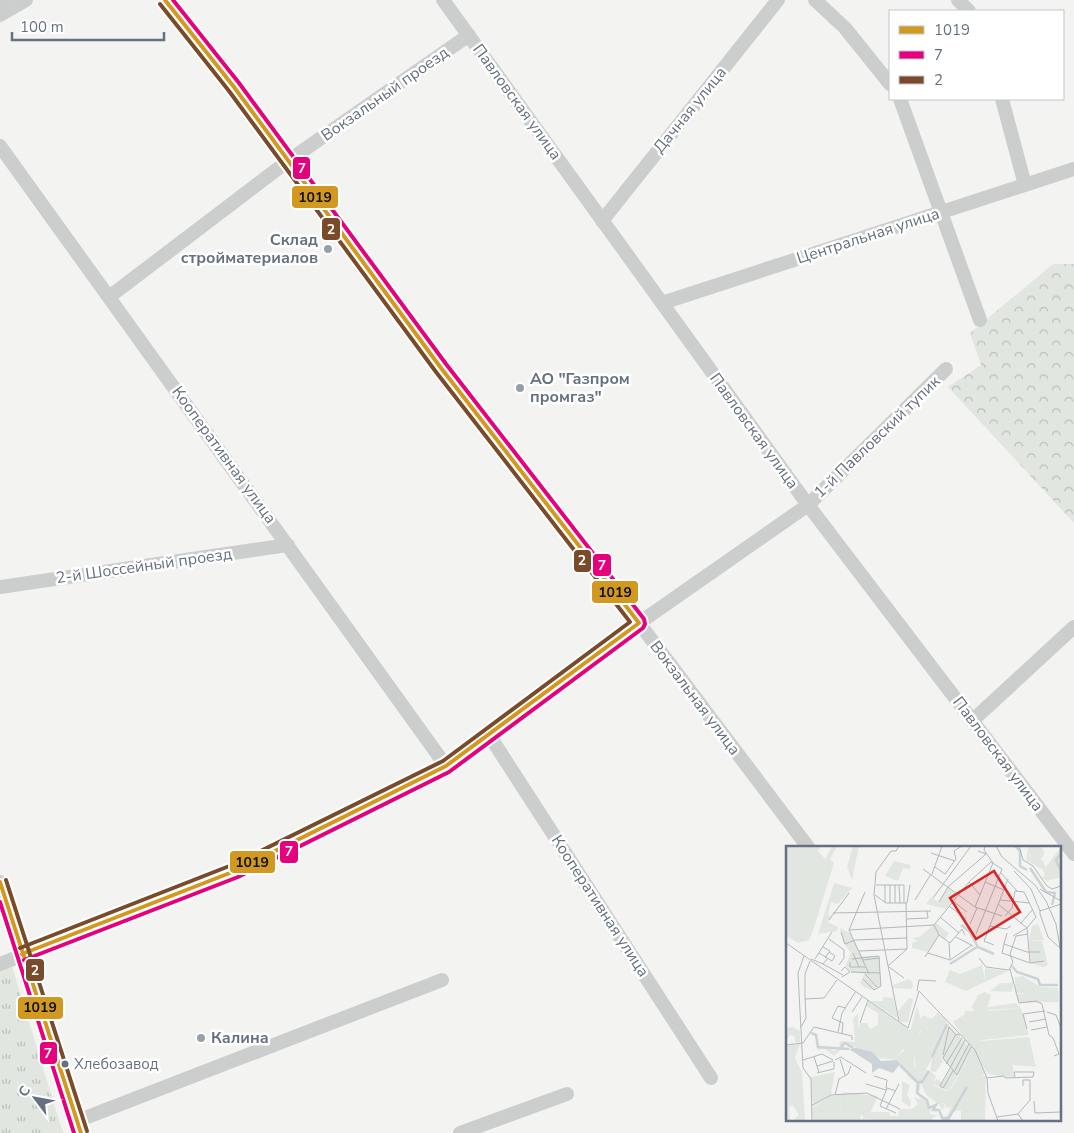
<svg xmlns="http://www.w3.org/2000/svg" width="1074" height="1133" font-family="'Nunito Sans',sans-serif">
<defs>
<pattern id="forest-crowns" width="20" height="18" patternUnits="userSpaceOnUse" patternTransform="scale(1.25)"><rect width="20" height="18" fill="#e2e6e0"/><path d="M2 6a3 3 0 1 1 6 0M12 15a3 3 0 1 1 6 0" fill="none" stroke="#bbbfbb"/></pattern>
<pattern id="park-tufts" width="24" height="20" patternUnits="userSpaceOnUse" patternTransform="scale(1.25)"><rect width="24" height="20" fill="#e2e6e0"/><path d="M3 7l-1-3M5 7V3M7 7l1-3M15 17l-1-3M17 17v-4M19 17l1-3" fill="none" stroke="#bbbfbb"/></pattern>
</defs>
<rect width="100%" height="100%" fill="#f3f4f2"/>
<!-- forest -->
<path fill="url(#forest-crowns)" d="M 1053,264 L 1074,264 L 1074,523 L 948,387 L 981,365 L 970,333 Z"/>
<!-- park -->
<path fill="url(#park-tufts)" d="M 12,966 L 63,1133 L 0,1133 L 0,969 Z"/>
<g fill="none" stroke-linecap="round" stroke-linejoin="round">
<!-- minor -->
<path stroke="#cccdcd" stroke-width="14" d="M 165,0 L 234,87 L 441,368 L 639,623 L 808,847
M 443,0 L 808,505 L 1074,854
M 815,0 L 845,28 L 890,84
M 958,0 L 969,11
M 0,2 L 4,0
M 0,15 L 26,0
M 900,99 L 980,320
M 1002,99 L 1025,185
M 0,146 L 446,766
M 602,221 L 778,0
M 109,297 L 288,161 L 469,35
M 662,303 L 1074,169
M 0,587 L 288,545
M 972,721 L 1074,627
M 489,735 L 711,1078
M 0,882 L 81,1133
M 0,964 L 235,871 L 446,766 L 639,623 L 808,505 L 946,369
M 77,1121 L 442,980
M 460,1133 L 567,1094"/>
<defs>
<path id="bus-1" d="M 0,882 L 81,1133
M 22,954 L 235,871 L 446,766 L 639,623 L 441,368 L 234,87 L 165,0"/>
<path id="bus-2" d="M 0,902 L 74,1133
M 24,960 L 238,877 L 449,772 L 643,628 L 645,624 L 644,619 L 446,364 L 239,83 L 173,0"/>
<path id="bus-3" d="M 6,880 L 87,1131
M 20,948 L 232,865 L 443,761 L 630,622 L 436,372 L 229,91 L 160,4"/>
</defs>
<!-- bus-1 casing -->
<use href="#bus-1" stroke="#fff" stroke-width="8"/>
<!-- bus-2 casing -->
<use href="#bus-2" stroke="#fff" stroke-width="8"/>
<!-- bus-3 casing -->
<use href="#bus-3" stroke="#fff" stroke-width="8"/>
<!-- bus-1 -->
<use href="#bus-1" stroke="#d29920" stroke-width="4"/>
<!-- bus-2 -->
<use href="#bus-2" stroke="#e5007d" stroke-width="4"/>
<!-- bus-3 -->
<use href="#bus-3" stroke="#7a4b2a" stroke-width="4"/>
</g>
<!-- markers -->
<g fill="#979fa9" stroke="#fff" stroke-width="2">
<circle cx="328" cy="249" r="5"/>
<circle cx="520" cy="388" r="5"/>
<circle cx="201" cy="1038" r="5"/>
</g>
<circle fill="#657181" stroke="#fff" stroke-width="2" cx="65" cy="1064" r="4.5"/>
<g text-anchor="middle" dominant-baseline="central" stroke-width="5" stroke-linejoin="round" paint-order="stroke">
<!-- bus labels -->
<g font-size="15" fill="#657181" stroke="#fff" text-anchor="start">
<text x="74" y="1064">Хлебозавод</text>
</g>
<!-- street labels -->
<g font-size="16" fill="#657181" stroke="#fff">
<text transform="translate(385 94) rotate(-35)">Вокзальный проезд</text>
<text transform="translate(517 102) rotate(54)">Павловская улица</text>
<text transform="translate(690 110) rotate(-51)">Дачная улица</text>
<text transform="translate(868 236) rotate(-18)">Центральная улица</text>
<text transform="translate(754 431) rotate(54)">Павловская улица</text>
<text transform="translate(877 437) rotate(-44)">1-й Павловский тупик</text>
<text transform="translate(224 455) rotate(54)">Кооперативная улица</text>
<text transform="translate(144 566) rotate(-8)">2-й Шоссейный проезд</text>
<text transform="translate(695 698) rotate(53)">Вокзальная улица</text>
<text transform="translate(998 754) rotate(53)">Павловская улица</text>
<text transform="translate(600 906) rotate(57)">Кооперативная улица</text>
</g>
<!-- poi labels -->
<g font-size="16" font-weight="bold" fill="#657181" stroke="#fff" text-anchor="start">
<text x="318" y="240" text-anchor="end">Склад<tspan x="318" dy="18">стройматериалов</tspan></text>
<text x="530" y="379">АО "Газпром<tspan x="530" dy="18">промгаз"</tspan></text>
<text x="211" y="1038">Калина</text>
</g>
</g>
<!-- overview -->
<g transform="translate(786 846)">
<rect width="275" height="275" fill="#f3f4f2"/>
<path d="M 54,82 L 64,87 L 76,110 L 93,110 L 95,140 L 85,144 L 78,141 L 74,137 L 78,128 L 65,126 L 59,120 L 65,107 L 57,96 ZM 243,95 L 256,95 L 262,119 L 257,121 L 245,117 ZM 196,119 L 199,134 L 199,122 L 222,125 L 180,145 L 159,136 L 164,124 L 174,128 ZM 228,131 L 226,146 L 204,145 L 214,137 L 225,137 ZM 199,146 L 205,149 L 201,163 L 204,165 L 235,162 L 243,189 L 193,191 L 178,174 L 179,165 L 188,165 L 186,161 L 192,149 ZM 131,160 L 135,174 L 137,169 L 146,173 L 152,166 L 161,175 L 147,202 L 138,192 L 142,209 L 137,216 L 141,223 L 136,232 L 130,228 L 128,207 L 117,203 L 111,211 L 116,189 L 123,184 L 134,188 L 138,179 L 142,182 L 137,176 L 132,186 L 125,183 ZM 161,177 L 186,204 L 164,243 L 160,244 L 147,238 L 150,233 L 157,236 L 165,222 L 153,208 ZM 243,191 L 250,221 L 227,219 L 208,211 L 194,195 ZM 116,235 L 124,239 L 121,248 L 125,256 L 124,261 L 116,256 ZM 59,246 L 92,250 L 81,274 L 74,268 L 61,270 L 55,266 L 54,251 L 44,252 Z" fill="#e2e6e0"/>
<path d="M 0,0 L 35,0 L 32,5 L 39,13 L 46,0 L 51,0 L 44,13 L 48,17 L 27,85 L 23,94 L 12,97 L 0,90 ZM 67,0 L 73,0 L 66,34 L 61,21 ZM 248,0 L 243,10 L 256,14 L 260,21 L 275,1 L 274,19 L 260,34 L 257,24 L 240,14 L 242,2 ZM 108,15 L 125,19 L 124,23 L 117,22 L 112,35 L 99,30 ZM 48,37 L 66,42 L 52,58 L 45,56 L 42,69 L 45,70 L 42,76 L 52,81 L 51,85 L 32,88 ZM 150,77 L 163,87 L 159,93 L 153,89 L 142,106 L 126,102 L 126,97 L 132,95 L 125,92 L 133,91 ZM 252,78 L 258,94 L 243,95 L 246,80 ZM 123,133 L 127,137 L 126,143 L 107,142 L 107,139 ZM 97,151 L 107,152 L 112,173 L 85,155 L 97,155 ZM 123,152 L 127,153 L 122,176 L 114,176 L 112,165 ZM 83,155 L 124,184 L 127,181 L 132,186 L 136,176 L 147,184 L 142,191 L 146,184 L 139,179 L 131,190 L 123,185 L 116,189 L 117,198 L 114,199 L 111,211 L 122,200 L 128,207 L 128,220 L 133,224 L 130,228 L 136,232 L 141,224 L 144,225 L 150,230 L 147,239 L 160,245 L 165,243 L 187,202 L 199,228 L 195,230 L 200,230 L 199,274 L 175,275 L 175,265 L 172,264 L 164,268 L 162,275 L 156,273 L 157,269 L 161,271 L 165,261 L 161,262 L 157,256 L 159,261 L 156,264 L 153,258 L 140,249 L 135,237 L 133,248 L 143,257 L 144,268 L 153,270 L 146,271 L 148,275 L 75,275 L 77,272 L 81,274 L 85,266 L 103,266 L 104,270 L 112,270 L 113,263 L 126,263 L 132,258 L 128,251 L 136,254 L 131,248 L 132,236 L 124,233 L 111,214 L 93,212 L 59,197 L 53,202 L 54,195 L 69,196 L 67,173 L 72,167 L 72,183 L 74,177 L 81,177 L 84,183 L 92,179 L 92,167 L 80,160 ZM 230,157 L 235,162 L 201,164 L 202,161 ZM 179,168 L 178,174 L 193,191 L 243,189 L 195,194 L 208,211 L 227,219 L 228,232 L 202,228 L 167,176 ZM 161,175 L 153,208 L 157,215 L 150,226 L 144,225 L 146,212 L 141,222 L 137,216 L 142,209 L 139,204 L 135,206 L 132,203 L 134,192 L 140,193 L 147,202 ZM 7,181 L 14,185 L 14,196 L 10,197 L 8,190 L 4,189 L 0,196 L 0,182 ZM 14,198 L 9,212 L 16,226 L 19,275 L 6,275 L 13,269 L 7,259 L 3,261 L 4,274 L 0,275 L 0,200 ZM 31,200 L 40,200 L 48,205 L 57,201 L 62,203 L 57,202 L 48,210 L 39,203 L 31,204 ZM 49,226 L 45,248 L 27,260 L 25,231 ZM 44,250 L 54,251 L 55,265 L 61,266 L 62,270 L 75,268 L 74,275 L 27,275 L 26,262 Z" fill="#e2e6e0"/>
<path d="M 237,130 L 254,141 L 272,142 L 273,156 L 234,157 L 229,148 L 242,147 L 229,147 L 229,131 Z" fill="#e2e6e0"/>
<path d="M244 7a7 7 0 1 1 14 0a7 7 0 1 1-14 0ZM 275,16 L 275,31 L 261,35 L 256,32 L 269,23 L 267,17 ZM 162,42 L 171,49 L 160,63 L 140,58 L 145,51 L 152,56 Z" fill="#e2e6e0"/>
<path d="M 70,202 L 86,206 L 95,215 L 111,214 L 114,218 L 107,227 L 93,222 L 86,227 L 86,218 L 63,203 Z" fill="#ccd3d7"/>
<path fill="none" stroke="#ccd3d7" stroke-width="2.5" d="M 229,0 L 234,5 L 234,20 L 241,24M 275,7 L 270,14 L 275,25M 244,22 L 260,46 L 269,47 L 266,59M 175,79 L 183,85 L 192,101 L 208,108M 164,118 L 191,101M 226,120 L 231,126 L 252,133 L 254,139 L 272,139M 25,187 L 30,189 L 32,201 L 63,203M 55,201 L 59,197 L 67,202M 146,211 L 161,178M 114,219 L 131,236 L 136,236 L 143,225M 132,237 L 131,247 L 141,254 L 143,262 L 150,259 L 147,264 L 153,264 L 157,274 L 162,271M 161,275 L 181,241"/>
<path fill="none" stroke="#b2b8be" stroke-width="1" d="M 113,0 L 110,5 L 105,5 L 90,26 L 88,49 L 113,175M 210,0 L 216,11 L 249,39 L 260,55 L 270,78 L 275,107M 233,0 L 237,14 L 247,20 L 261,40 L 266,43 L 275,40M 145,7 L 169,15M 149,21 L 159,28 L 170,13 L 168,5 L 176,0M 137,23 L 189,61 L 216,70M 228,25 L 245,43 L 254,65M 214,26 L 231,45M 146,28 L 156,0M 183,36 L 194,49M 199,36 L 218,44M 90,39 L 118,39 L 118,57M 99,39 L 99,56M 104,39 L 104,57M 113,39 L 114,57M 254,43 L 275,55M 89,49 L 100,57 L 121,57 L 124,39M 147,52 L 185,0M 129,54 L 145,28M 214,54 L 244,57M 167,55 L 181,66M 153,56 L 162,41 L 200,8 L 192,5M 109,57 L 109,39M 120,57 L 121,103M 212,58 L 241,82 L 244,116M 163,60 L 180,73M 189,61 L 207,17 L 198,4 L 199,0M 47,67 L 145,65M 254,68 L 262,91 L 274,102M 254,68 L 254,65 L 275,58M 219,70 L 226,62 L 229,45 L 238,46 L 250,71 L 241,82 L 227,90M 154,71 L 173,87M 120,73 L 142,72 L 141,65M 43,74 L 63,47M 235,77 L 247,63M 184,78 L 191,62M 148,79 L 183,36 L 205,16M 204,80 L 220,83 L 225,80M 63,84 L 148,79M 63,84 L 83,128M 63,84 L 79,46M 55,86 L 59,98 L 69,94M 221,87 L 218,98 L 241,106 L 254,106M 190,88 L 216,23 L 205,16M 153,89 L 164,97 L 176,83 L 179,89M 170,91 L 187,100M 43,93 L 58,104 L 58,112 L 53,119M 69,94 L 121,92M 0,97 L 122,182 L 133,145 L 189,204 L 201,232 L 202,247 L 212,275M 163,97 L 164,113M 218,98 L 216,107 L 244,117 L 258,115M 208,99 L 198,95 L 222,33M 37,101 L 44,105 L 39,112M 73,105 L 121,103M 33,107 L 46,115 L 49,110 L 43,106M 67,107 L 73,121M 142,107 L 164,114 L 186,99M 18,110 L 12,127 L 17,222 L 25,233 L 26,275M 139,111 L 153,89 L 148,79M 193,112 L 200,121 L 223,124 L 227,116 L 224,108 L 230,90 L 242,88M 25,113 L 37,118 L 41,113M 29,113 L 46,86M 66,113 L 93,110 L 94,127M 77,114 L 93,112M 64,116 L 64,121 L 80,121M 37,118 L 57,129M 102,120 L 121,103M 103,121 L 118,132M 224,123 L 233,157 L 250,155 L 256,158 L 263,189 L 267,192 L 273,208 L 268,210M 55,125 L 59,121 L 64,126 L 56,131M 65,126 L 94,127 L 95,140 L 88,144 L 77,133M 79,128 L 91,141M 131,145 L 133,134 L 150,135M 19,151 L 19,128 L 24,115M 19,153 L 38,152 L 51,134M 66,166 L 76,151M 261,166 L 270,169 L 275,182M 243,176 L 260,173M 74,177 L 82,154M 15,181 L 20,172 L 19,151M 241,183 L 237,168 L 259,165M 245,184 L 261,181M 52,186 L 56,167 L 70,145M 56,188 L 57,177 L 46,172 L 52,160 L 60,162M 174,189 L 170,188 L 157,212 L 171,229 L 185,201M 17,197 L 28,181 L 66,190 L 66,194M 0,199 L 17,197M 157,209 L 163,181 L 169,188M 28,211 L 33,226M 54,213 L 59,229M 17,214 L 36,208 L 47,214M 49,214 L 55,211 L 80,227M 160,218 L 176,192M 31,220 L 47,215M 164,222 L 179,194M 168,226 L 183,198M 31,227 L 48,223 L 48,216M 88,230 L 101,234 L 100,242M 201,232 L 217,230 L 220,232 L 247,231 L 248,226 L 228,226 L 229,231M 80,238 L 100,244M 157,242 L 154,240 L 164,222M 157,242 L 167,225M 49,249 L 53,233 L 62,228 L 65,220M 248,255 L 249,267 L 275,266M 25,260 L 45,249 L 81,247 L 114,263M 100,263 L 113,238M 110,267 L 94,260 L 101,242 L 110,245M 232,268 L 244,254 L 244,234 L 237,234 L 237,240M 211,271 L 232,268 L 237,275"/>
<path fill="#d62828" fill-opacity="0.15" stroke="#d62828" stroke-width="2.5" d="M 208,25 L 234,66 L 190,93 L 164,52 Z"/>
<rect width="275" height="275" fill="none" stroke="#657181" stroke-width="2.5"/>
</g>
<g stroke="#fff" stroke-width="2">
<rect x="292" y="156" width="19" height="24" rx="5" fill="#e5007d"/>
<rect x="291" y="185" width="48" height="24" rx="5" fill="#d29920"/>
<rect x="321" y="217" width="20" height="24" rx="5" fill="#7a4b2a"/>
<rect x="573" y="549" width="19" height="24" rx="5" fill="#7a4b2a"/>
<rect x="592" y="553" width="20" height="24" rx="5" fill="#e5007d"/>
<rect x="591" y="580" width="48" height="24" rx="5" fill="#d29920"/>
<rect x="279" y="840" width="20" height="24" rx="5" fill="#e5007d"/>
<rect x="229" y="850" width="47" height="24" rx="5" fill="#d29920"/>
<rect x="25" y="958" width="20" height="24" rx="5" fill="#7a4b2a"/>
<rect x="17" y="996" width="47" height="24" rx="5" fill="#d29920"/>
<rect x="39" y="1041" width="19" height="24" rx="5" fill="#e5007d"/>
</g>
<g font-size="14" text-anchor="middle" font-weight="bold" fill="#fff">
<text x="302" y="173">7</text>
<text x="331" y="234">2</text>
<text x="582" y="565">2</text>
<text x="602" y="570">7</text>
<text x="289" y="856">7</text>
<text x="35" y="975">2</text>
<text x="48" y="1058">7</text>
</g>
<g font-size="14" text-anchor="middle" font-weight="bold" fill="#111">
<text x="315" y="202">1019</text>
<text x="615" y="597">1019</text>
<text x="252" y="867">1019</text>
<text x="40" y="1012">1019</text>
</g>
<!-- legend -->
<rect x="889" y="10" width="175" height="90" fill="#ffffff" stroke="#c1c6cd"/>
<rect x="899" y="26" width="25" height="8" fill="#d29920" stroke="#c1c6cd"/>
<text x="934" y="35" font-size="15" fill="#657181">1019</text>
<rect x="899" y="51" width="25" height="8" fill="#e5007d" stroke="#c1c6cd"/>
<text x="934" y="60" font-size="15" fill="#657181">7</text>
<rect x="899" y="76" width="25" height="8" fill="#7a4b2a" stroke="#c1c6cd"/>
<text x="934" y="85" font-size="15" fill="#657181">2</text>
<!-- north arrow -->
<g transform="translate(35 1098) rotate(302)" stroke="#ffffff" stroke-width="4" paint-order="stroke">
<path d="M0-4L9 19L0 12L-9 19Z" fill="#657181"/>
<text y="-8" font-size="14" font-weight="bold" text-anchor="middle" fill="#657181">С</text>
</g>
<!-- scale -->
<path d="M12 32v8h152v-8" fill="none" stroke="#657181" stroke-width="2.5"/>
<text x="20" y="32" font-size="15" fill="#657181" stroke="#ffffff" stroke-width="4" paint-order="stroke">100 m</text>
</svg>
